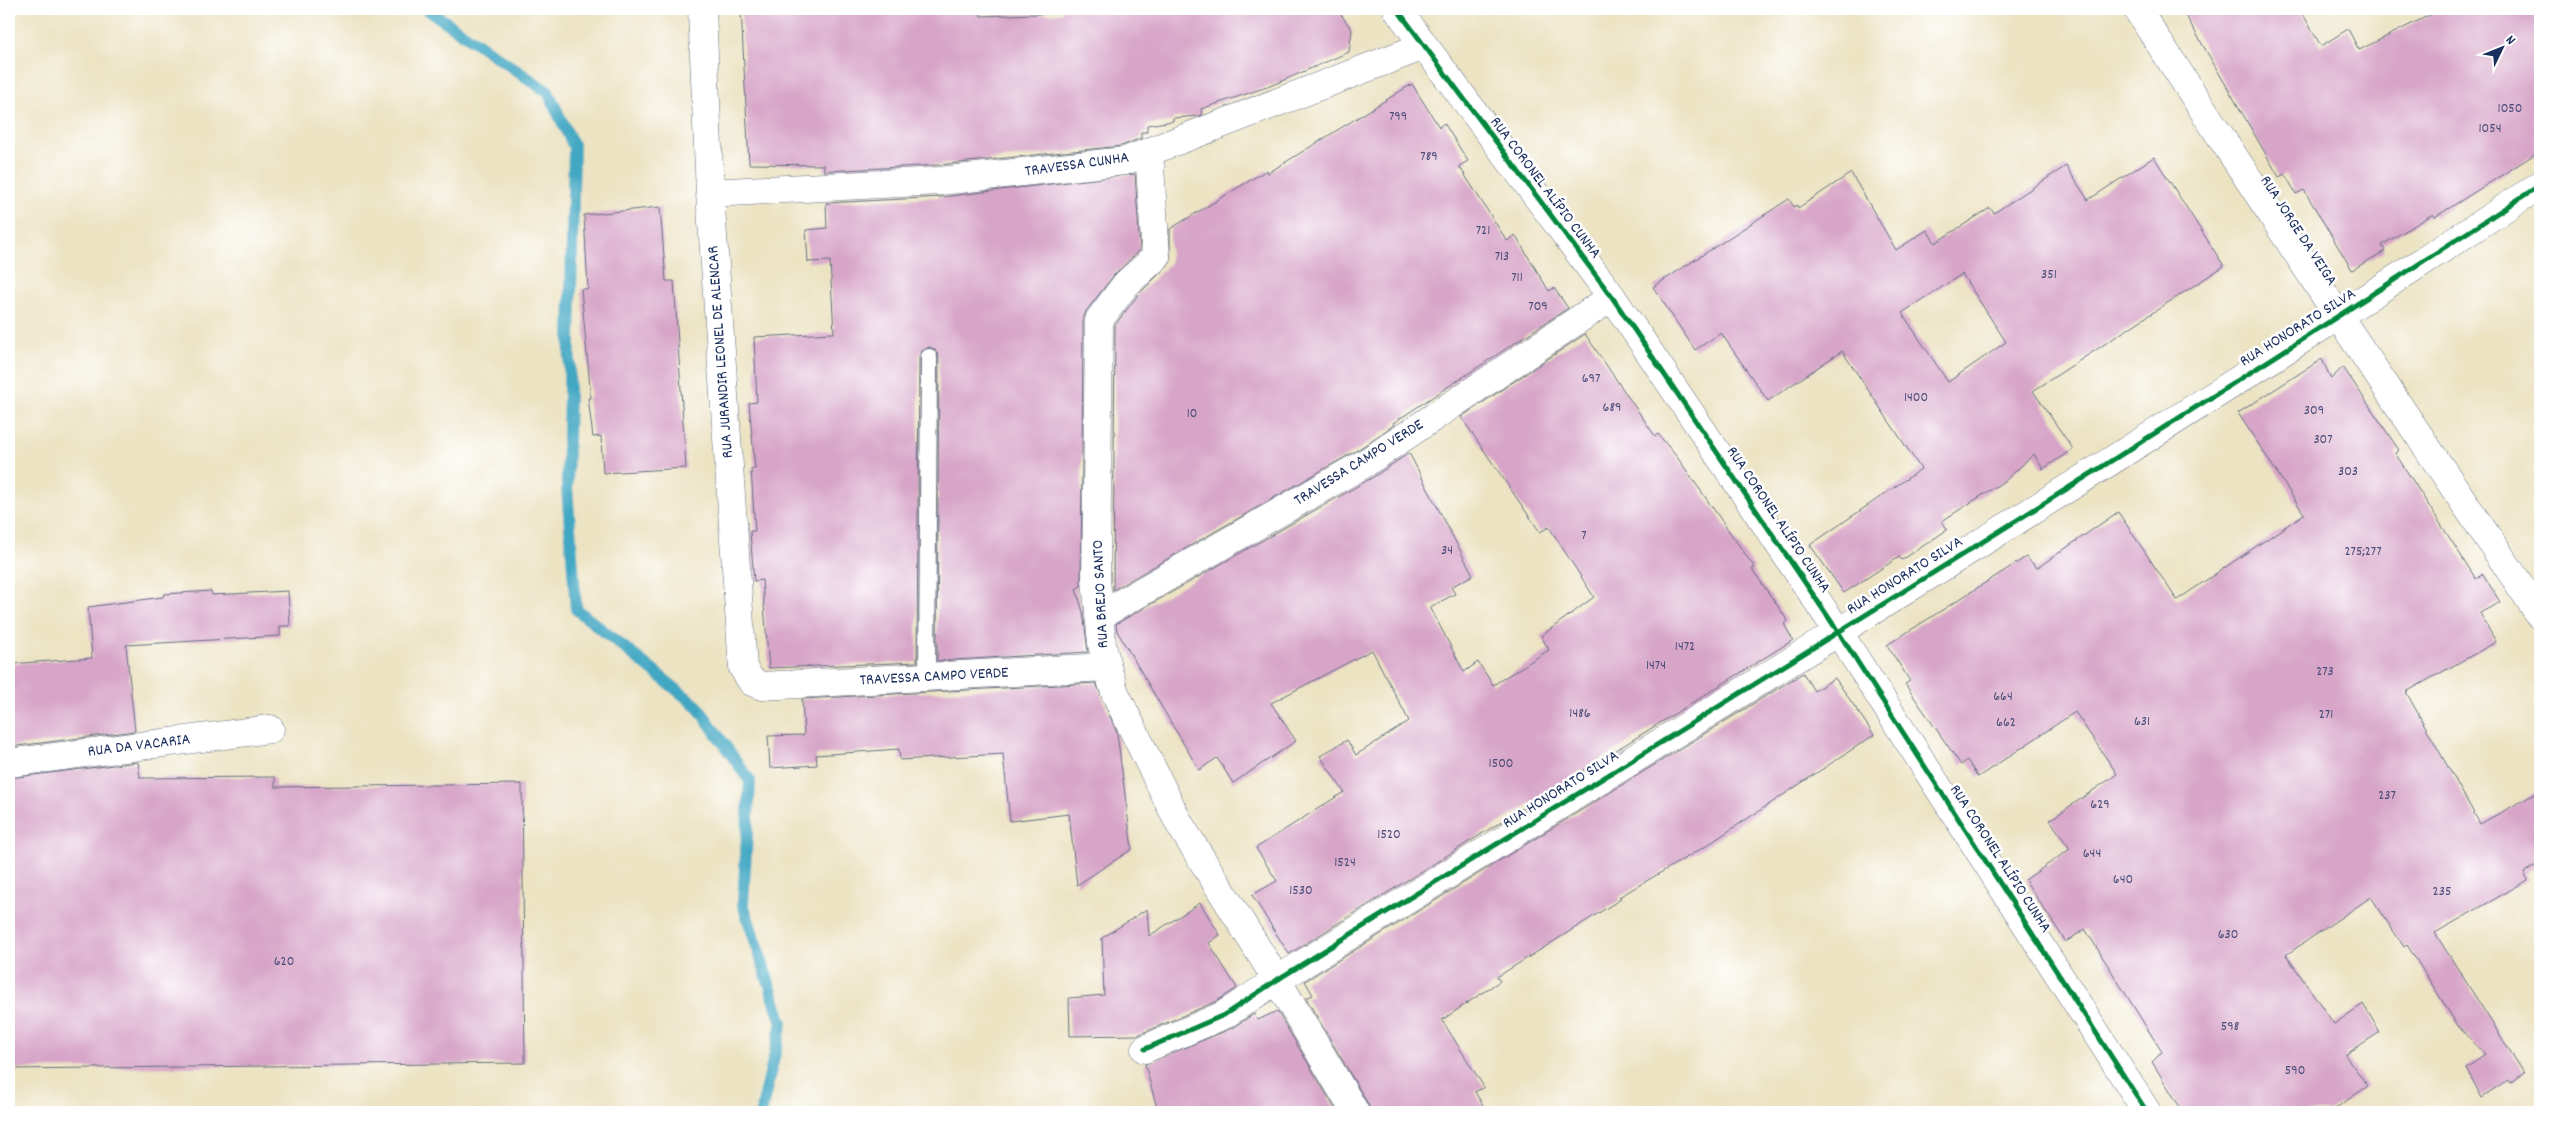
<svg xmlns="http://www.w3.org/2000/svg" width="2549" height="1121" font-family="Dekko,sans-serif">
<rect width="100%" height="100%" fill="#fff"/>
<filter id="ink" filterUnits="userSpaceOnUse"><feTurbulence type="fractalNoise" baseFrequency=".02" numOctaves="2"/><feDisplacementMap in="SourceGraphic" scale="10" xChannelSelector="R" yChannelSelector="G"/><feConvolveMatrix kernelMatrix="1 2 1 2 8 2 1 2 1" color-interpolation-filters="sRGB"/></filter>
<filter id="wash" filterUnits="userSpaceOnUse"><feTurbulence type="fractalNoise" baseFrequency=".0096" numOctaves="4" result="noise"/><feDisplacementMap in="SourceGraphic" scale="20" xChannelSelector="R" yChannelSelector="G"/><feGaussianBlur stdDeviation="1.12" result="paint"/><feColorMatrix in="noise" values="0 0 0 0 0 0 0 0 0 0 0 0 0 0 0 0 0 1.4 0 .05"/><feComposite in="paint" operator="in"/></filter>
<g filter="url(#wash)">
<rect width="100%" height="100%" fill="#ece3c3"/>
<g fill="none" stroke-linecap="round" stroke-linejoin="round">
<!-- stream -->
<path stroke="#43a7c3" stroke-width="12" d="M 427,9 L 548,92 L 574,147 L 567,487 L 576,609 L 697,706 L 750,781 L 743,904 L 782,1023 L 761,1112"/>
</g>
<g id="blocks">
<!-- building -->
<path fill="#d7a5c8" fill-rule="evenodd" d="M 741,9 L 980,9 L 981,16 L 1062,13 L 1062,9 L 1337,9 L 1352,30 L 1349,52 L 1270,86 L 1201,109 L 1202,115 L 1199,116 L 1173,118 L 1173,121 L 1147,125 L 1147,132 L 1141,132 L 1141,138 L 1121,146 L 939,165 L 824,171 L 824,165 L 749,164 Z
M 2182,9 L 2300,9 L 2321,46 L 2348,29 L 2359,50 L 2442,9 L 2540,9 L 2540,151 L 2435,217 L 2433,214 L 2382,245 L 2385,251 L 2352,270 L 2304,190 L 2296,194 L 2285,174 L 2279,177 Z
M 1412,84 L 1439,127 L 1444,123 L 1468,161 L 1459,166 L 1507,241 L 1515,235 L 1549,291 L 1554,288 L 1568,308 L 1393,423 L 1394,425 L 1359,449 L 1113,590 L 1115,325 L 1138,295 L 1170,263 L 1170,229 L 1267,170 L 1268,173 Z
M 2154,157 L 2224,266 L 2033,391 L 2073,449 L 2043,469 L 2034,454 L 2006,480 L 1942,521 L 1947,530 L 1902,560 L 1899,557 L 1844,593 L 1810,545 L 1921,469 L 1842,351 L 1768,401 L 1721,333 L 1695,350 L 1653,287 L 1789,199 L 1794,207 L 1797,205 L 1798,208 L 1851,173 L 1896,250 L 1927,230 L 1935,243 L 1990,208 L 1994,213 L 2066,166 L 2088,200 ZM 1962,274 L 2006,342 L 1948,382 L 1902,313 Z
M 1135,174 L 1140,250 L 1114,275 L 1086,311 L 1083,320 L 1081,586 L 1076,589 L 1083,612 L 1088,652 L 937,661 L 939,357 L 934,349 L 929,347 L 921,352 L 919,357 L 917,662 L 769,668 L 762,580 L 754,581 L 750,531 L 755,531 L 751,469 L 755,469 L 749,403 L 757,402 L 754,337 L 834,333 L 830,261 L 808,262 L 806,230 L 827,228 L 826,203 L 942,197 Z
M 660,207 L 666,281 L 674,281 L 686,468 L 603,473 L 601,436 L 593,437 L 588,398 L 591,398 L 581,289 L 588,289 L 584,215 Z
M 1585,334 L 1655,436 L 1658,434 L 1677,457 L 1755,568 L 1752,569 L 1788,621 L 1784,624 L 1793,640 L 1289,954 L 1252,895 L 1277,881 L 1256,848 L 1344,792 L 1320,756 L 1347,740 L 1356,755 L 1409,721 L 1372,650 L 1271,703 L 1296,741 L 1233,783 L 1217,758 L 1199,770 L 1117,631 L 1116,624 L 1375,476 L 1409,453 L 1473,575 L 1451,587 L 1455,594 L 1430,607 L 1464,672 L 1478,662 L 1493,685 L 1549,650 L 1541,636 L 1594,597 L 1549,527 L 1540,532 L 1461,417 Z
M 2322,359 L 2331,379 L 2343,367 L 2399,450 L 2395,453 L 2476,579 L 2483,574 L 2500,602 L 2480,613 L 2496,642 L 2406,692 L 2480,824 L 2540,791 L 2540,863 L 2524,872 L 2528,880 L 2435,933 L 2524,1073 L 2511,1083 L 2509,1080 L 2482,1098 L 2466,1068 L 2485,1055 L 2458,1026 L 2407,945 L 2404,947 L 2371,897 L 2286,955 L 2334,1024 L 2363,1004 L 2380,1032 L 2345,1055 L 2368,1086 L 2330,1112 L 2183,1112 L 2152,1062 L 2162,1052 L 2085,929 L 2066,942 L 2025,880 L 2070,849 L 2050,820 L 2117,774 L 2075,712 L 1978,777 L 1967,760 L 1961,765 L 1905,684 L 1910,681 L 1887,645 L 2026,557 L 2037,568 L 2118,512 L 2177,600 L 2304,514 L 2238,413 Z
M 211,591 L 212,595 L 288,591 L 290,626 L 280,626 L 280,636 L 126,645 L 135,731 L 9,747 L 9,664 L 92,658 L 88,607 L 163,597 L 164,594 Z
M 1803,673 L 1814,691 L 1835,678 L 1874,735 L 1706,846 L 1619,897 L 1621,899 L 1497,977 L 1500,981 L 1442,1020 L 1484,1087 L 1475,1092 L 1487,1112 L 1371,1112 L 1368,1104 L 1306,998 L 1313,995 L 1305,981 Z
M 1096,683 L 1117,733 L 1132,849 L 1077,885 L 1069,814 L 1010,821 L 1003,754 L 900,760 L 899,749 L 816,755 L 817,765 L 770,768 L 768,736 L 804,735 L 802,699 Z
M 138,762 L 140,778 L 275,777 L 275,787 L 522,784 L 525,1063 L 9,1069 L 9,778 Z
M 1200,903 L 1220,935 L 1209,943 L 1237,988 L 1217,1001 L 1138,1035 L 1070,1036 L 1069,998 L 1104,995 L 1102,938 L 1147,909 L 1149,936 Z
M 1277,1011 L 1337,1112 L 1158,1112 L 1145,1064 L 1230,1029 L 1254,1014 L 1258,1020 Z"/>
</g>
</g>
<g filter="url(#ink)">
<use href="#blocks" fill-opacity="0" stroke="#646e81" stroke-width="1"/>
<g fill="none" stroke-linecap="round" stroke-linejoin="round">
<defs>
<path id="lane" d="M 927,677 L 929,357"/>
<path id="street" d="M 702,9 L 710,193 L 743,668 L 752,682 L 762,686 L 1107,667
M 1397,9 L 1612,297 L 1839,633 L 2147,1112
M 2137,9 L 2339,317 L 2540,615
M 1149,152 L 1156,257 L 1126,284 L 1099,320 L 1096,579 L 1102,644 L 1107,667 L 1115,693 L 1179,823 L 1277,980 L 1355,1112
M 710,193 L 940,181 L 1125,161 L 1424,46
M 1099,616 L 1367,462 L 1612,297
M 9,763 L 270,729
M 1145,1049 L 1224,1015 L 1277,980 C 1700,718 2124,458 2540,185"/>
</defs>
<!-- lane casing -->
<use href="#lane" stroke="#646e81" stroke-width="18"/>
<!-- street casing -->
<use href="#street" stroke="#646e81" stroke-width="29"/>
<!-- lane -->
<use href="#lane" stroke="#fff" stroke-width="16"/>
<!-- street -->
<use href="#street" stroke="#fff" stroke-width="28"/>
<defs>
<path id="cycleway" d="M 1397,9 L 1612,297 L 1839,633 L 2147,1112
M 1145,1049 L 1224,1015 L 1277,980 C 1700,718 2124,458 2540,185"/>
</defs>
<!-- cycleway casing -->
<use href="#cycleway" stroke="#fff" stroke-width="8"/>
<!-- cycleway -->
<use href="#cycleway" stroke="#00873e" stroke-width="5"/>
</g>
</g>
<g text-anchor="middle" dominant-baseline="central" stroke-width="5" stroke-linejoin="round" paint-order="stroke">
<!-- number labels -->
<g font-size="14" fill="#4a4c78">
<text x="2510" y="109">1050</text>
<text x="1398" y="117">799</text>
<text x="2490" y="129">1054</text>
<text x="1429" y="157">789</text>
<text x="1483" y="231">721</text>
<text x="1502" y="257">713</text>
<text x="2049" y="275">351</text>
<text x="1517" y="278">711</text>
<text x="1538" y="307">709</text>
<text x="1591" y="379">697</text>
<text x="1916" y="398">1400</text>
<text x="1612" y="408">689</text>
<text x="2314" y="411">309</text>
<text x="1192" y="414">10</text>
<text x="2323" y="440">307</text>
<text x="2348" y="472">303</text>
<text x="1584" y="536">7</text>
<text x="1447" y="551">34</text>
<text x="2363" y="552">275;277</text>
<text x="1685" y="647">1472</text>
<text x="1656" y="666">1474</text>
<text x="2325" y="672">273</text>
<text x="2003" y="697">664</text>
<text x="1580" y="714">1486</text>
<text x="2326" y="715">271</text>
<text x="2142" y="722">631</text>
<text x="2006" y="723">662</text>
<text x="1501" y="764">1500</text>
<text x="2387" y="796">237</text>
<text x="2100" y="805">629</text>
<text x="1389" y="835">1520</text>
<text x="2092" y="854">644</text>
<text x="1345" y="863">1524</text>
<text x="2123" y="880">640</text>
<text x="1301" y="891">1530</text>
<text x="2442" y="892">235</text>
<text x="2228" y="935">630</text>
<text x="284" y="962">620</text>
<text x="2230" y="1027">598</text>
<text x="2295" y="1071">590</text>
</g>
<!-- street labels -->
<g font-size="16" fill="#1b2f5e" stroke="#fff">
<text transform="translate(1077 165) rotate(-8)">TRAVESSA CUNHA</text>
<text transform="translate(1545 188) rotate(53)">RUA CORONEL ALÍPIO CUNHA</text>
<text transform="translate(2298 231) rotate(57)">RUA JORGE DA VEIGA</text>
<text transform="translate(2298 328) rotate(-32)">RUA HONORATO SILVA</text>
<text transform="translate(721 352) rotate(-94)">RUA JURANDIR LEONEL DE ALENCAR</text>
<text transform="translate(1359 463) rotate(-32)">TRAVESSA CAMPO VERDE</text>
<text transform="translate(1778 520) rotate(56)">RUA CORONEL ALÍPIO CUNHA</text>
<text transform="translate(1905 576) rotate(-32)">RUA HONORATO SILVA</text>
<text transform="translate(1101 594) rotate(-93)">RUA BREJO SANTO</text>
<text transform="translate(934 677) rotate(-3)">TRAVESSA CAMPO VERDE</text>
<text transform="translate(139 746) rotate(-7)">RUA DA VACARIA</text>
<text transform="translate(1561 790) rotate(-32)">RUA HONORATO SILVA</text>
<text transform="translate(2000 859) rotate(57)">RUA CORONEL ALÍPIO CUNHA</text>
</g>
</g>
<!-- margin -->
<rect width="2549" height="1121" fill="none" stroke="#fff" stroke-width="30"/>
<!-- north arrow -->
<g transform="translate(2502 48) rotate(47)" stroke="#ffffff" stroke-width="4" paint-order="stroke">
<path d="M0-4L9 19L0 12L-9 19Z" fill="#1b2f5e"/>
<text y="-8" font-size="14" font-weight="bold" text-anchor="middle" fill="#1b2f5e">N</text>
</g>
</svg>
